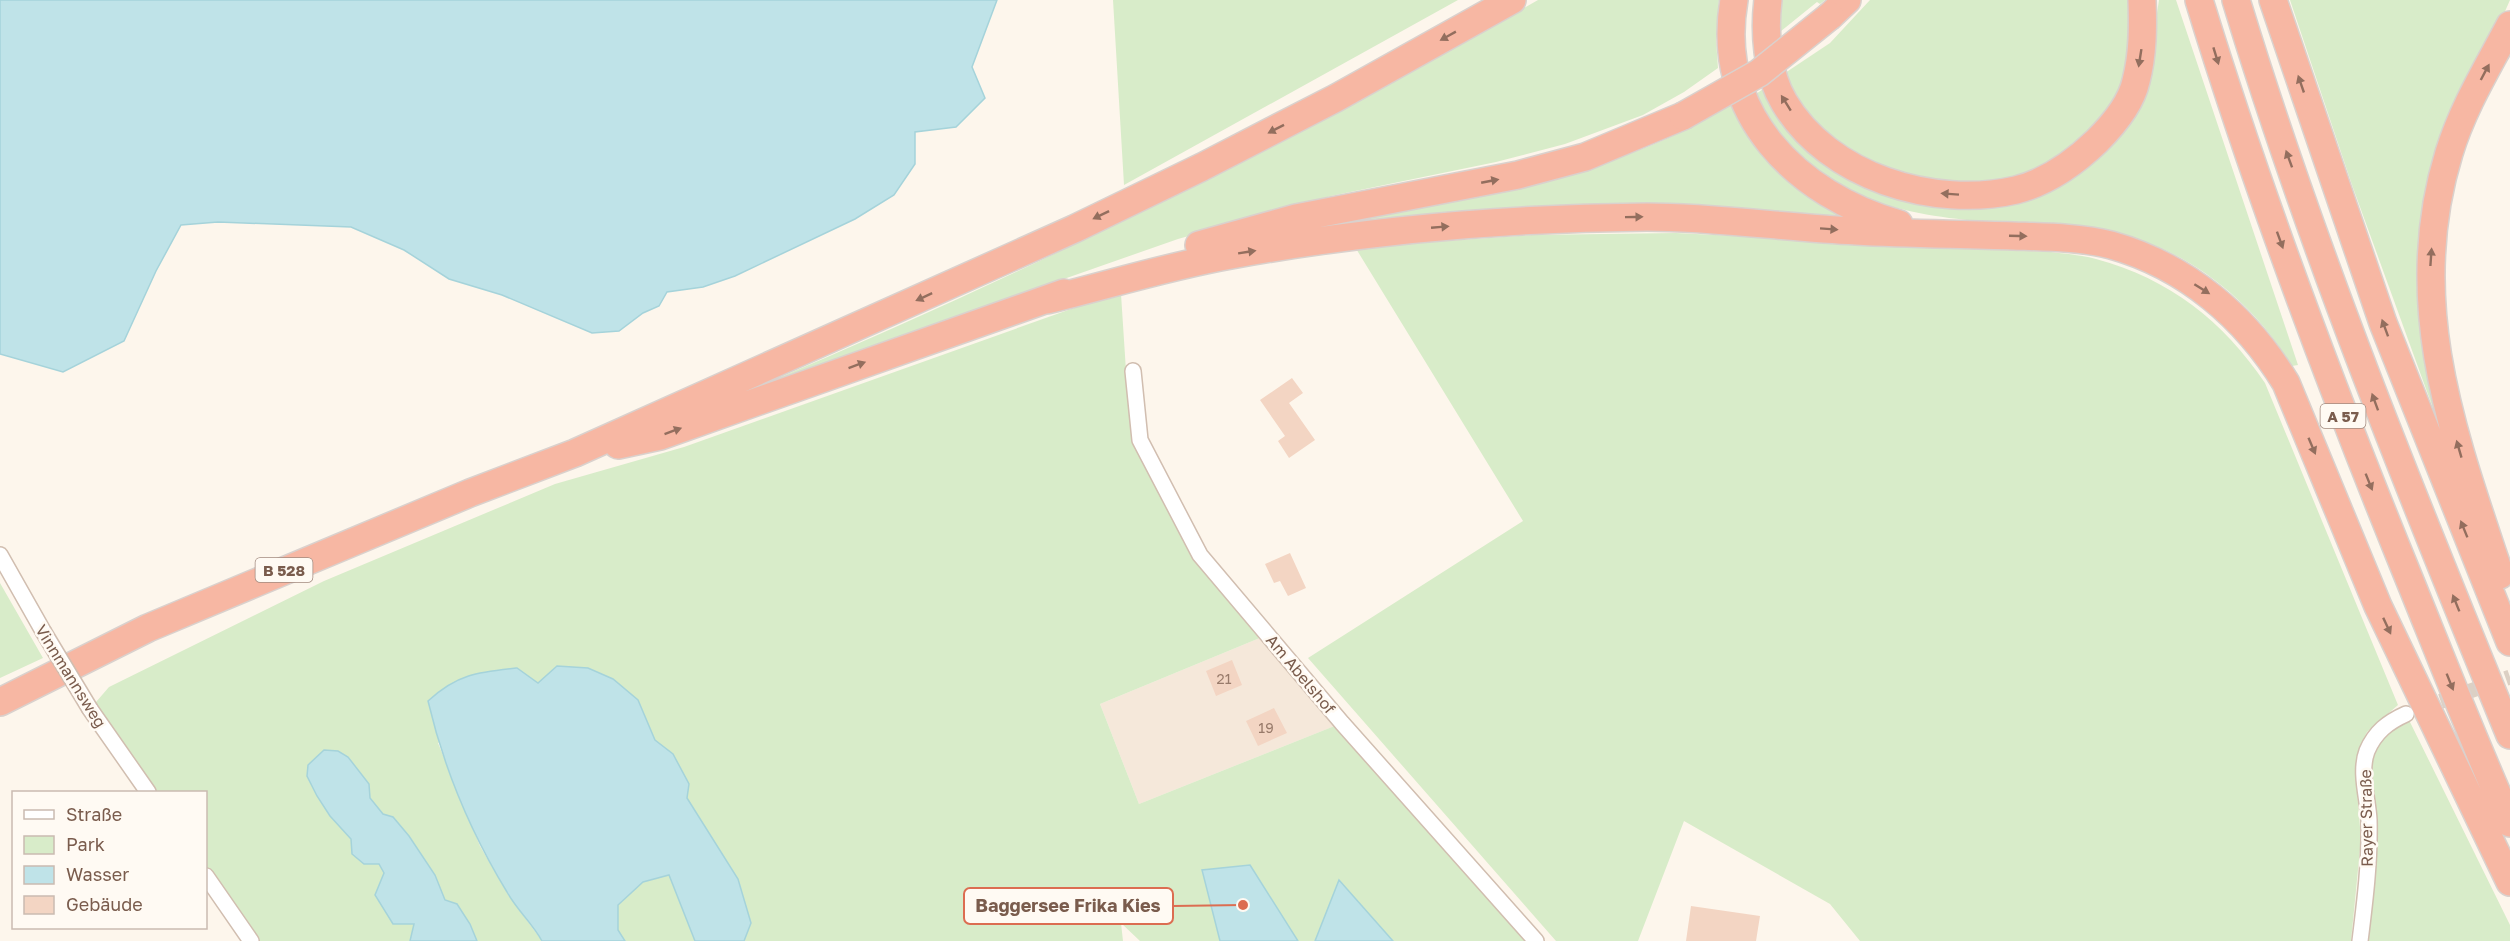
<svg xmlns="http://www.w3.org/2000/svg" width="2510" height="941" font-family="'Golos Text',sans-serif">
<rect width="100%" height="100%" fill="#fdf6ec"/>
<!-- residential -->
<path fill="#f5e8da" d="M 1267,635 L 1342,723 L 1139,804 L 1100,704 Z"/>
<!-- green -->
<path fill="#d8ecc9" d="M 1113,0 L 1458,0 L 1124,185 Z
M 1538,0 L 1719,0 L 1716,40 L 1718,68 L 1684,92 L 1643,115 L 1565,144 L 1496,162 L 1331,196 L 1178,239 L 764,384 C 1030,272 1288,144 1538,0 Z
M 1779,0 L 1825,0 L 1820,4 L 1817,2 L 1776,35 Z
M 1870,0 L 2129,0 L 2129,59 L 2121,88 L 2107,114 L 2055,162 L 2007,181 L 1937,183 L 1859,160 L 1813,124 L 1782,75 L 1830,43 Z
M 2159,0 L 2176,0 L 2298,365 L 2292,366 C 2251,299 2185,246 2106,231 C 2086,227 2063,228 2043,226 C 1957,220 1871,217 1801,162 C 1786,151 1765,112 1753,96 L 1766,87 L 1906,196 L 2075,173 L 2153,39 Z
M 2290,0 L 2510,0 L 2441,157 L 2442,433 L 2352,185 Z
M 1736,100 L 1862,219 L 1605,206 L 1527,206 L 1330,225 C 1452,202 1577,183 1690,128 C 1706,120 1721,109 1736,100 Z
M 1676,233 L 2051,252 C 2066,254 2082,255 2096,259 C 2170,279 2223,321 2265,383 L 2398,705 L 2367,732 L 2358,751 L 2356,779 L 2361,839 L 2351,941 L 1860,941 L 1830,904 L 1684,821 L 1638,941 L 1556,941 L 1308,658 L 1523,521 L 1355,247 L 1532,235 Z
M 1121,294 L 1126,371 L 1140,440 L 1200,555 L 1267,635 L 1100,704 L 1139,804 L 1342,723 L 1536,941 L 1393,941 L 1339,881 L 1315,941 L 1298,941 L 1250,865 L 1202,870 L 1220,941 L 1140,941 L 1121,923 L 1123,941 L 744,941 L 751,923 L 738,879 L 687,798 L 673,754 L 655,740 L 638,700 L 538,683 L 438,743 L 480,846 L 509,896 L 542,941 L 477,941 L 470,924 L 445,901 L 435,875 L 409,836 L 383,814 L 370,798 L 369,784 L 359,773 L 318,758 L 309,765 L 330,816 L 351,839 L 364,864 L 379,864 L 414,924 L 410,941 L 251,941 L 206,876 L 206,792 L 148,792 L 90,709 L 109,687 L 324,581 L 555,484 L 684,447 L 1071,309 Z
M 0,583 L 43,658 L 0,678 Z
M 2408,718 L 2510,925 L 2510,941 L 2360,941 L 2365,771 L 2376,735 Z
M 669,875 L 695,941 L 625,941 L 618,930 L 618,905 L 643,882 Z"/>
<!-- water -->
<path fill="#bfe3e8" stroke="#a5d3da" stroke-width="1.5" d="M 0,0 L 997,0 L 972,67 L 985,98 L 956,127 L 915,132 L 915,164 L 894,195 L 855,219 L 735,276 L 703,287 L 667,292 L 659,306 L 643,313 L 619,331 L 592,333 L 502,295 L 449,279 L 404,250 L 351,227 L 218,222 L 181,225 L 156,271 L 124,341 L 63,372 L 0,354 Z
M 557,666 L 588,668 L 613,679 L 638,700 L 655,740 L 673,754 L 689,784 L 687,798 L 738,879 L 751,923 L 744,941 L 695,941 L 669,875 L 643,882 L 618,905 L 618,930 L 625,941 L 542,941 C 532,923 517,910 507,892 C 471,833 444,769 428,701 C 457,674 478,672 517,668 L 538,683 Z
M 324,750 L 338,751 L 348,757 L 369,784 L 370,798 L 383,814 L 393,817 L 409,836 L 435,875 L 445,900 L 457,904 L 470,924 L 477,941 L 410,941 L 414,924 L 393,924 L 375,895 L 384,873 L 379,864 L 364,864 L 352,854 L 351,839 L 330,816 L 317,796 L 307,776 L 308,765 Z
M 1250,865 L 1298,941 L 1220,941 L 1202,870 Z
M 1339,880 L 1393,941 L 1315,941 Z"/>
<!-- building -->
<path fill="#f3d5c3" d="M 1292,378 L 1303,393 L 1289,403 L 1315,440 L 1289,458 L 1278,441 L 1285,436 L 1260,400 Z
M 1290,553 L 1306,588 L 1288,596 L 1280,581 L 1274,583 L 1265,564 Z
M 1232,660 L 1242,685 L 1216,696 L 1206,671 Z
M 1274,708 L 1287,733 L 1258,746 L 1246,721 Z
M 1691,906 L 1760,916 L 1756,941 L 1686,941 Z"/>
<g fill="none" stroke-linecap="round" stroke-linejoin="round">
<!-- street-tunnel -->
<path stroke="#dcd0c4" stroke-width="15" stroke-dasharray="15 8" stroke-linecap="butt" d="M 2419,709 L 2510,677"/>
<defs>
<path id="street" d="M 1133,371 L 1140,440 L 1200,555 L 1342,723 L 1536,941
M 0,555 L 43,631
M 90,709 L 148,792
M 206,876 L 251,941
M 2360,941 C 2365,901 2370,861 2369,820 C 2368,799 2359,772 2367,751 C 2375,732 2388,722 2406,714"/>
<path id="highway" d="M 1734,0 C 1714,114 1797,195 1899,224
M 1768,0 C 1764,32 1767,74 1784,102 C 1828,177 1934,209 2016,190 C 2048,182 2074,163 2097,141 C 2113,125 2131,104 2136,81 C 2143,54 2143,27 2142,0
M 2199,0 C 2258,193 2330,384 2406,571 C 2440,655 2473,740 2510,823
M 2236,0 C 2312,250 2411,493 2510,735
M 2273,0 L 2383,323 L 2510,642
M 1830,16 L 1847,0
M 1199,245 L 1296,218 L 1518,175 L 1585,157 L 1683,116
M 1047,300 C 1108,285 1169,266 1231,255 C 1368,230 1508,218 1647,217 C 1717,217 1787,228 1856,231 C 1908,234 1961,234 2013,236 C 2044,237 2080,237 2111,245 C 2186,266 2246,317 2286,383 L 2378,606 L 2510,882
M 618,445 L 660,436 L 1064,293
M 2500,575 C 2453,434 2403,302 2449,153 C 2463,107 2488,67 2510,25
M 0,702 L 148,628 L 470,493 L 575,453 L 1074,229 L 1202,167 L 1336,98 L 1512,0"/>
</defs>
<!-- street casing -->
<use href="#street" stroke="#d1beb0" stroke-width="18"/>
<!-- highway casing -->
<use href="#highway" stroke="#dad1cd" stroke-width="30"/>
<!-- street -->
<use href="#street" stroke="#fff" stroke-width="15"/>
<!-- highway -->
<use href="#highway" stroke="#f7b7a3" stroke-width="27"/>
<defs>
<path id="street-bridge" d="M 43,631 L 90,709"/>
<path id="highway-bridge" d="M 1683,116 L 1759,73 L 1830,16"/>
</defs>
<!-- street-bridge casing -->
<use href="#street-bridge" stroke="#d1beb0" stroke-width="18" stroke-linecap="butt"/>
<!-- highway-bridge casing -->
<use href="#highway-bridge" stroke="#dad1cd" stroke-width="30" stroke-linecap="butt"/>
<!-- street-bridge -->
<use href="#street-bridge" stroke="#fff" stroke-width="15"/>
<!-- highway-bridge -->
<use href="#highway-bridge" stroke="#f7b7a3" stroke-width="27"/>
</g>
<!-- one-way arrows -->
<defs><path id="oneway-solid" d="M-6-.8H1V-3.2L6.5 0L1 3.2V.8H-6Z" transform="scale(1.5)"/></defs>
<g fill="#936e5e">
<use href="#oneway-solid" transform="translate(1448 36) rotate(151)"/>
<use href="#oneway-solid" transform="translate(2216 56) rotate(73)"/>
<use href="#oneway-solid" transform="translate(2140 58) rotate(99)"/>
<use href="#oneway-solid" transform="translate(2485 72) rotate(-62)"/>
<use href="#oneway-solid" transform="translate(2301 84) rotate(-109)"/>
<use href="#oneway-solid" transform="translate(1786 103) rotate(-122)"/>
<use href="#oneway-solid" transform="translate(1276 129) rotate(153)"/>
<use href="#oneway-solid" transform="translate(2289 159) rotate(-110)"/>
<use href="#oneway-solid" transform="translate(1490 181) rotate(-11)"/>
<use href="#oneway-solid" transform="translate(1950 194) rotate(-176)"/>
<use href="#oneway-solid" transform="translate(1101 215) rotate(154)"/>
<use href="#oneway-solid" transform="translate(1634 217) rotate(-1)"/>
<use href="#oneway-solid" transform="translate(1440 227) rotate(-5)"/>
<use href="#oneway-solid" transform="translate(1829 229) rotate(4)"/>
<use href="#oneway-solid" transform="translate(2018 236) rotate(2)"/>
<use href="#oneway-solid" transform="translate(2280 240) rotate(70)"/>
<use href="#oneway-solid" transform="translate(1247 252) rotate(-9)"/>
<use href="#oneway-solid" transform="translate(2431 257) rotate(-86)"/>
<use href="#oneway-solid" transform="translate(2202 289) rotate(32)"/>
<use href="#oneway-solid" transform="translate(924 297) rotate(155)"/>
<use href="#oneway-solid" transform="translate(2385 328) rotate(-110)"/>
<use href="#oneway-solid" transform="translate(857 365) rotate(-20)"/>
<use href="#oneway-solid" transform="translate(2375 402) rotate(-110)"/>
<use href="#oneway-solid" transform="translate(673 431) rotate(-20)"/>
<use href="#oneway-solid" transform="translate(2312 446) rotate(67)"/>
<use href="#oneway-solid" transform="translate(2459 449) rotate(-106)"/>
<use href="#oneway-solid" transform="translate(2369 482) rotate(68)"/>
<use href="#oneway-solid" transform="translate(2464 529) rotate(-112)"/>
<use href="#oneway-solid" transform="translate(2456 603) rotate(-112)"/>
<use href="#oneway-solid" transform="translate(2387 626) rotate(65)"/>
<use href="#oneway-solid" transform="translate(2450 682) rotate(68)"/>
</g>
<g text-anchor="middle" dominant-baseline="central" stroke-width="5" stroke-linejoin="round" paint-order="stroke">
<!-- number labels -->
<g font-size="14" fill="#987a6a">
<text x="1224" y="678">21</text>
<text x="1266" y="727">19</text>
</g>
<!-- shield labels -->
<g fill="#fffaf3" stroke="#a28b7f" stroke-width="1.5">
<rect x="2320.5" y="404" width="45" height="24" rx="4.5"/>
<rect x="255.5" y="558" width="57" height="24" rx="4.5"/>
</g>
<g font-size="15" font-weight="bold" fill="#7a5c4d">
<text x="2343" y="416">A 57</text>
<text x="284" y="570">B 528</text>
</g>
<!-- street labels -->
<g font-size="16" fill="#7a5c4d" stroke="#fffaf3">
<text transform="translate(1301 674) rotate(50)">Am Abelshof</text>
<text transform="translate(71 676) rotate(58)">Vinnmannsweg</text>
<text transform="translate(2366 818) rotate(-91)">Rayer Straße</text>
</g>
</g>
<!-- callouts -->
<path fill="none" stroke="#dc6d51" stroke-width="2" d="M1243 905L1173 906"/>
<circle fill="#dc6d51" stroke="#fffaf3" stroke-width="2" cx="1243" cy="905" r="6"/>
<rect fill="#fffaf3" stroke="#dc6d51" stroke-width="2" x="964" y="888" width="209" height="36" rx="6"/>
<g font-size="18" text-anchor="middle" font-weight="bold" fill="#7a5c4d">
<text x="1068" y="912">Baggersee Frika Kies</text>
</g>
<!-- legend -->
<rect x="12" y="791" width="195" height="138" fill="#fffaf3" stroke="#cabbb1" stroke-width="1.5"/>
<rect x="24" y="810" width="30" height="9" fill="#ffffff" stroke="#cabbb1" stroke-width="1.5"/>
<text x="66" y="821" font-size="18" fill="#7a5c4d">Straße</text>
<rect x="24" y="836" width="30" height="18" fill="#d8ecc9" stroke="#cabbb1" stroke-width="1.5"/>
<text x="66" y="851" font-size="18" fill="#7a5c4d">Park</text>
<rect x="24" y="866" width="30" height="18" fill="#bfe3e8" stroke="#cabbb1" stroke-width="1.5"/>
<text x="66" y="881" font-size="18" fill="#7a5c4d">Wasser</text>
<rect x="24" y="896" width="30" height="18" fill="#f3d5c3" stroke="#cabbb1" stroke-width="1.5"/>
<text x="66" y="911" font-size="18" fill="#7a5c4d">Gebäude</text>
</svg>
